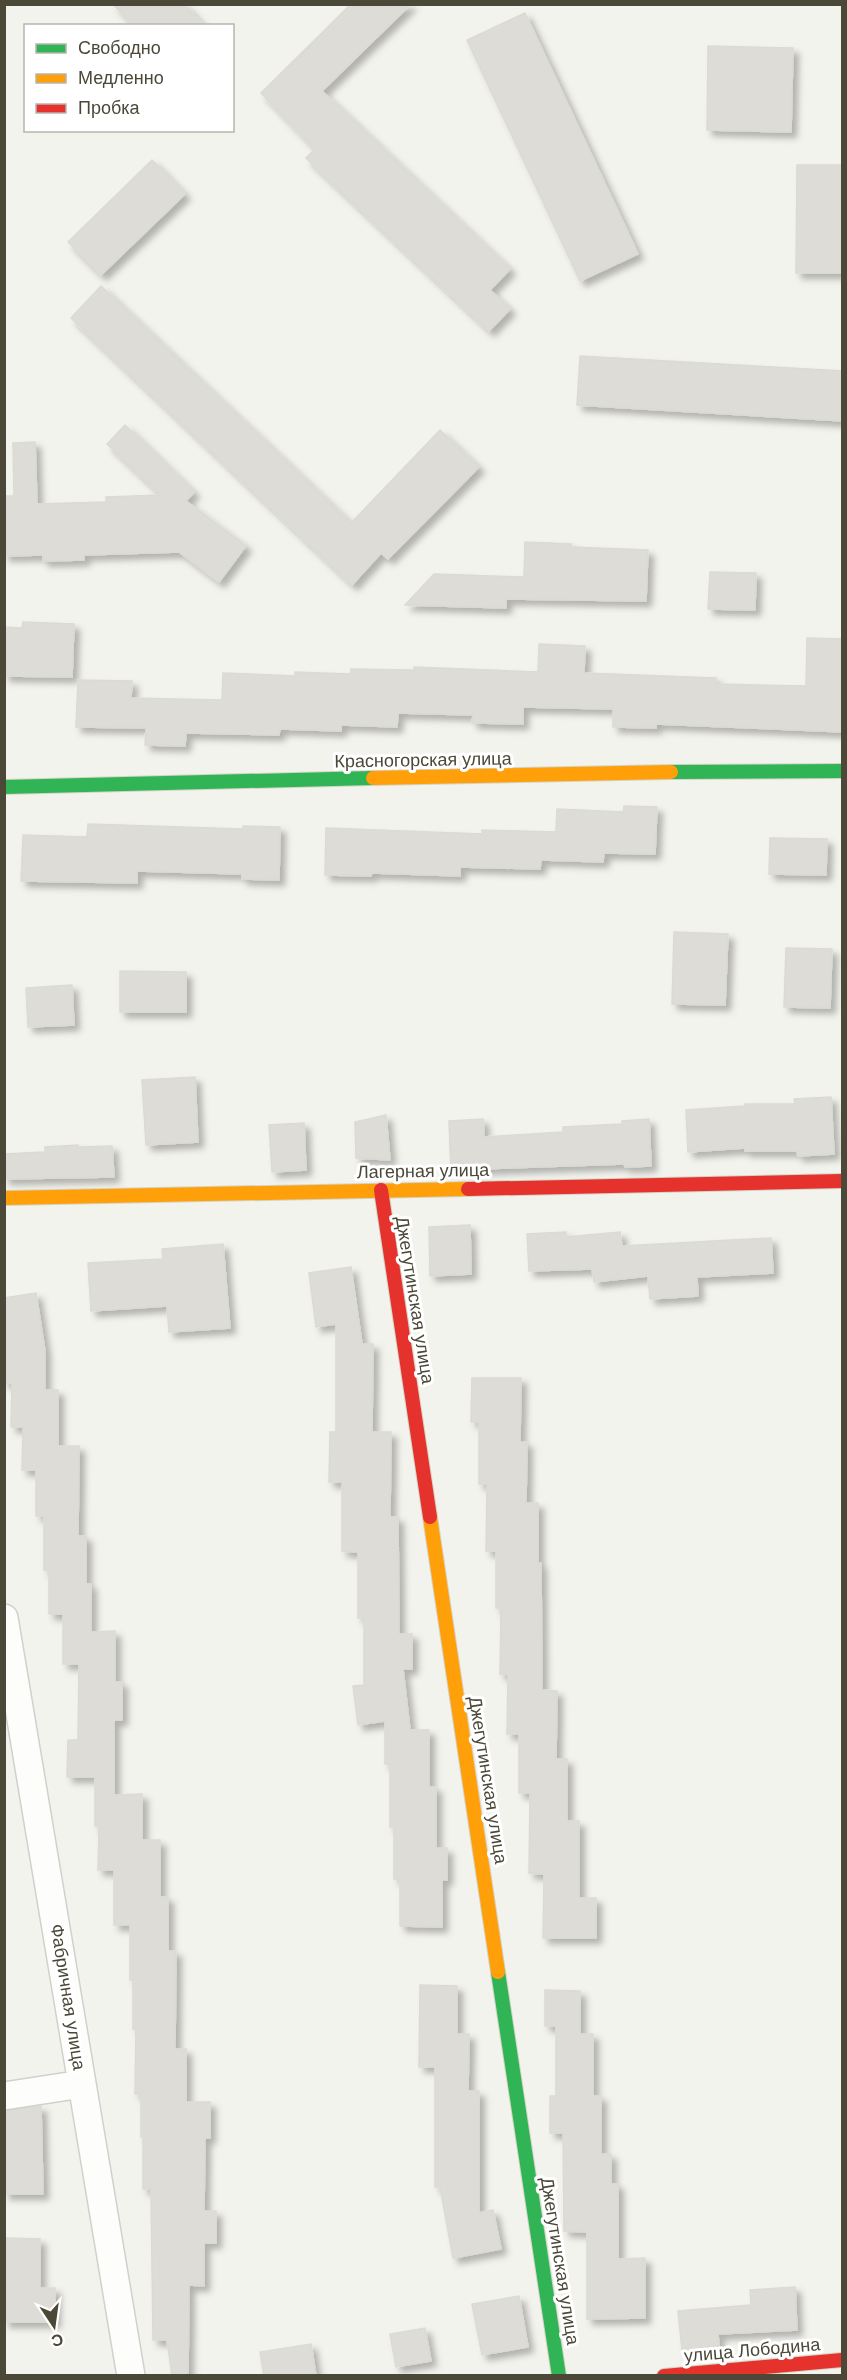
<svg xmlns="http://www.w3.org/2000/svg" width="847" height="2380" font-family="Helvetica,sans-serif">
<defs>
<filter id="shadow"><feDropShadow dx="5.5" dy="5.5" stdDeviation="3" flood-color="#0004"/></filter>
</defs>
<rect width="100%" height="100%" fill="#f3f3ee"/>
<!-- building -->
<path fill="#dddcd6" stroke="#dbdbd3" stroke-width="1.5" filter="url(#shadow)" d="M 113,4 L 184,4 L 204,26 L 134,26 Z
M 351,4 L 411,4 L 322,91 L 510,269 L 490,290 L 510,309 L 489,331 L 306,158 L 315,149 L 261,93 Z
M 525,13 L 638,254 L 580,281 L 467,40 Z
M 708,46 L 793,48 L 791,132 L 707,130 Z
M 152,160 L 185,194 L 101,275 L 68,242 Z
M 797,165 L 843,165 L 843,273 L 796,273 Z
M 101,286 L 351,523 L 440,430 L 479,467 L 388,559 L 381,553 L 352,585 L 71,318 Z
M 580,356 L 843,371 L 843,421 L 577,405 Z
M 125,425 L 194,492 L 186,501 L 246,546 L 219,582 L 179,552 L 84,555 L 84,560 L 43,561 L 43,555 L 4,556 L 4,496 L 14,496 L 13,443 L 35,442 L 37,504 L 106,502 L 106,497 L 161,495 L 107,444 Z
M 525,542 L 571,544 L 571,547 L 648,550 L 646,601 L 506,599 L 506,608 L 405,605 L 434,574 L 524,577 Z
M 710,572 L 756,573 L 755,610 L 708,609 Z
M 23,622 L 74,624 L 72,677 L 4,676 L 4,627 L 22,628 Z
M 807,638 L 843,639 L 843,732 L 656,724 L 656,728 L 613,727 L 613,709 L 523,707 L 523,724 L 472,723 L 473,715 L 398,713 L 397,727 L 341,725 L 341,731 L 280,729 L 279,735 L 186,733 L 185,746 L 145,745 L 146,728 L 76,727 L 78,680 L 132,681 L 131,698 L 222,700 L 223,673 L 295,676 L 295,672 L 351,674 L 351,669 L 414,670 L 414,667 L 538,672 L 539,644 L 585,646 L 584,673 L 716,678 L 716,684 L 806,686 Z
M 624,806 L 657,807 L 655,854 L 604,853 L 603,862 L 541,860 L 540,869 L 460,867 L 460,876 L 372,873 L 371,876 L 325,875 L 326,828 L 482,834 L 482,830 L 556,832 L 557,809 L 623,812 Z
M 88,824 L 243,829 L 243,826 L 280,827 L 279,880 L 242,879 L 242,874 L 137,871 L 137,883 L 21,881 L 23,835 L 87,837 Z
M 770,838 L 827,839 L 826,875 L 769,874 Z
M 674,932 L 728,934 L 725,1005 L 672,1004 Z
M 786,948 L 832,949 L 830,1008 L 784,1007 Z
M 120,971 L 186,972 L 186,1012 L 120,1012 Z
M 72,985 L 74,1025 L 28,1027 L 26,988 Z
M 195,1077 L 198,1142 L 146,1145 L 142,1080 Z
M 831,1097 L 834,1154 L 798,1156 L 797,1151 L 745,1151 L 745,1148 L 688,1152 L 686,1110 L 745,1106 L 745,1104 L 795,1104 L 794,1099 Z
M 386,1115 L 390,1160 L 356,1158 L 355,1122 Z
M 483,1119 L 484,1137 L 563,1132 L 563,1127 L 622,1124 L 622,1121 L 649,1119 L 651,1166 L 625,1167 L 624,1164 L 451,1170 L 449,1121 Z
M 304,1123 L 306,1170 L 272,1172 L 269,1125 Z
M 78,1145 L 78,1147 L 112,1146 L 114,1177 L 4,1179 L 4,1154 L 45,1152 L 45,1147 Z
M 470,1225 L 471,1274 L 430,1276 L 429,1227 Z
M 566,1232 L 566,1237 L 620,1232 L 622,1246 L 771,1238 L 773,1273 L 697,1277 L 698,1296 L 650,1299 L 648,1276 L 594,1282 L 592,1269 L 529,1271 L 527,1234 Z
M 223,1244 L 230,1328 L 169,1332 L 167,1306 L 91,1311 L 88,1263 L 163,1259 L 162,1249 Z
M 351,1267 L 362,1344 L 373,1344 L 372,1432 L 391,1432 L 390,1517 L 398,1517 L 399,1634 L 412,1634 L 412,1669 L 403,1669 L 410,1730 L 429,1730 L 429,1787 L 436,1787 L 436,1848 L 447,1848 L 447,1880 L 442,1880 L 442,1927 L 400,1926 L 400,1879 L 394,1879 L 394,1827 L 390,1827 L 390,1764 L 385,1764 L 385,1721 L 358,1725 L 353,1686 L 364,1685 L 364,1618 L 358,1618 L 358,1552 L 342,1551 L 342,1482 L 329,1482 L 330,1432 L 336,1432 L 336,1324 L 316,1327 L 309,1273 Z
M 36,1293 L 45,1351 L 45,1390 L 58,1390 L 58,1446 L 79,1446 L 78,1536 L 86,1536 L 86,1584 L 91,1584 L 91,1632 L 115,1631 L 115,1682 L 122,1682 L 122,1720 L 114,1720 L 114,1795 L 142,1794 L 142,1840 L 160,1840 L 160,1897 L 168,1897 L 168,1951 L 176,1951 L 175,2049 L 186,2049 L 186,2102 L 210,2102 L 210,2138 L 205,2138 L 204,2211 L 216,2211 L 216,2243 L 204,2243 L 204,2286 L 189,2285 L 188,2376 L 172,2376 L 167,2340 L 153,2340 L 151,2189 L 143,2189 L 143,2137 L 141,2137 L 141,2094 L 135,2094 L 136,2029 L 133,2029 L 133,1980 L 130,1980 L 130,1925 L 114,1925 L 114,1870 L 98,1870 L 99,1826 L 95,1826 L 95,1777 L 67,1777 L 68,1740 L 78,1740 L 79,1664 L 63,1664 L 63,1614 L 49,1614 L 49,1570 L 44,1570 L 44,1516 L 36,1516 L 36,1470 L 22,1470 L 23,1427 L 11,1427 L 12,1383 L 4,1383 L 4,1298 Z
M 472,1378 L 521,1378 L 520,1442 L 527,1442 L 526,1503 L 538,1503 L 538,1563 L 541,1563 L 542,1690 L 557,1691 L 556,1759 L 567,1759 L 567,1821 L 579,1821 L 579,1898 L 596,1898 L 596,1938 L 543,1938 L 544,1874 L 529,1873 L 530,1793 L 519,1793 L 519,1734 L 507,1734 L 508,1674 L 500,1674 L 501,1608 L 496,1608 L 496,1551 L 486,1551 L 487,1484 L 479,1484 L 479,1422 L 471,1422 Z
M 420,1985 L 457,1986 L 457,2034 L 469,2034 L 468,2091 L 479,2091 L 479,2213 L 493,2210 L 501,2249 L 453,2258 L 440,2187 L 435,2187 L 435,2067 L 419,2067 Z
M 545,1990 L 580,1991 L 580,2034 L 593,2034 L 593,2096 L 601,2096 L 601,2154 L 611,2154 L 611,2184 L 618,2184 L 618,2259 L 645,2258 L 645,2318 L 587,2319 L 587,2232 L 564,2231 L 563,2133 L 550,2133 L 550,2096 L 556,2096 L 556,2026 L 545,2026 Z
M 41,2106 L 43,2194 L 4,2194 L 4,2111 Z
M 4,2238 L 40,2239 L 40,2288 L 55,2288 L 55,2322 L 4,2322 Z
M 795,2287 L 797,2330 L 718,2334 L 719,2346 L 682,2350 L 678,2311 L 751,2305 L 750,2290 Z
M 519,2296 L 528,2347 L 482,2355 L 472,2304 Z
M 425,2328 L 431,2361 L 396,2367 L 390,2334 Z
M 311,2344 L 316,2376 L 264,2376 L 260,2352 Z"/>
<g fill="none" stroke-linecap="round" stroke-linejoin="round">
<defs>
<path id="street" d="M 4,1618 L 131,2376
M 4,2096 L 82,2084"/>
<path id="fast" d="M 671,772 L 842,771
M 4,787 L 373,778
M 498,1972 L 559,2376"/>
<path id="slow" d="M 373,778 L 671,772
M 4,1198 L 468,1189
M 430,1517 L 498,1972"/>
<path id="jam" d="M 468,1189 L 842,1181
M 381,1190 L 430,1517
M 664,2376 L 842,2360"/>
</defs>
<!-- street casing -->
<use href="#street" stroke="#d1d1cb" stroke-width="30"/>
<!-- fast casing -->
<use href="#fast" stroke="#d4d4c6" stroke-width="16"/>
<!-- slow casing -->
<use href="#slow" stroke="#d4d4c6" stroke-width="16"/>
<!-- jam casing -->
<use href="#jam" stroke="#d4d4c6" stroke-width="16"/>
<!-- street -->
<use href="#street" stroke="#fdfdfc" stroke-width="27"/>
<!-- fast -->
<use href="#fast" stroke="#30b455" stroke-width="14"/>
<!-- slow -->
<use href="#slow" stroke="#ff9f0a" stroke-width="14"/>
<!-- jam -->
<use href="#jam" stroke="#e5322d" stroke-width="14"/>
</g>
<g text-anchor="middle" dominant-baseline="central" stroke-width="6" stroke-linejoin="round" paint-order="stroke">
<!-- street labels -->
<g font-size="18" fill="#4b4838" stroke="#fff">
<text transform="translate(423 760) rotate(-1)">Красногорская улица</text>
<text transform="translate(423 1171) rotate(-1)">Лагерная улица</text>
<text transform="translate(415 1300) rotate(81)">Джегутинская улица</text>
<text transform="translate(488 1780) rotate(81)">Джегутинская улица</text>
<text transform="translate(68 1997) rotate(81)">Фабричная улица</text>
<text transform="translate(560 2261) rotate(81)">Джегутинская улица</text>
<text transform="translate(752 2350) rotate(-5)">улица Лободина</text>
</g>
</g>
<!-- border -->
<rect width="847" height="2380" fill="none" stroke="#4b4838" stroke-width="12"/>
<!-- legend -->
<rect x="24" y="24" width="210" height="108" fill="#ffffff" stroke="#b7b6af" stroke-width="1.5"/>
<rect x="36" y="44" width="30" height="9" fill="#30b455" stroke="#b7b6af" stroke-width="1.5"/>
<text x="78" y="54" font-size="18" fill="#4b4838">Свободно</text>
<rect x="36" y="74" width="30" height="9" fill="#ff9f0a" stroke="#b7b6af" stroke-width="1.5"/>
<text x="78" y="84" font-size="18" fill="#4b4838">Медленно</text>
<rect x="36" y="104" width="30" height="9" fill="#e5322d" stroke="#b7b6af" stroke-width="1.5"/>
<text x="78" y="114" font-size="18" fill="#4b4838">Пробка</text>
<!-- north arrow -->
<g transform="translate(54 2326) rotate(167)" stroke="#ffffff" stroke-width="4.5" paint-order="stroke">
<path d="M0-4.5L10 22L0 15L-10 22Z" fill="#4b4838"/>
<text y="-9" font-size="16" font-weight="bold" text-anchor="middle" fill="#4b4838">С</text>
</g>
</svg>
